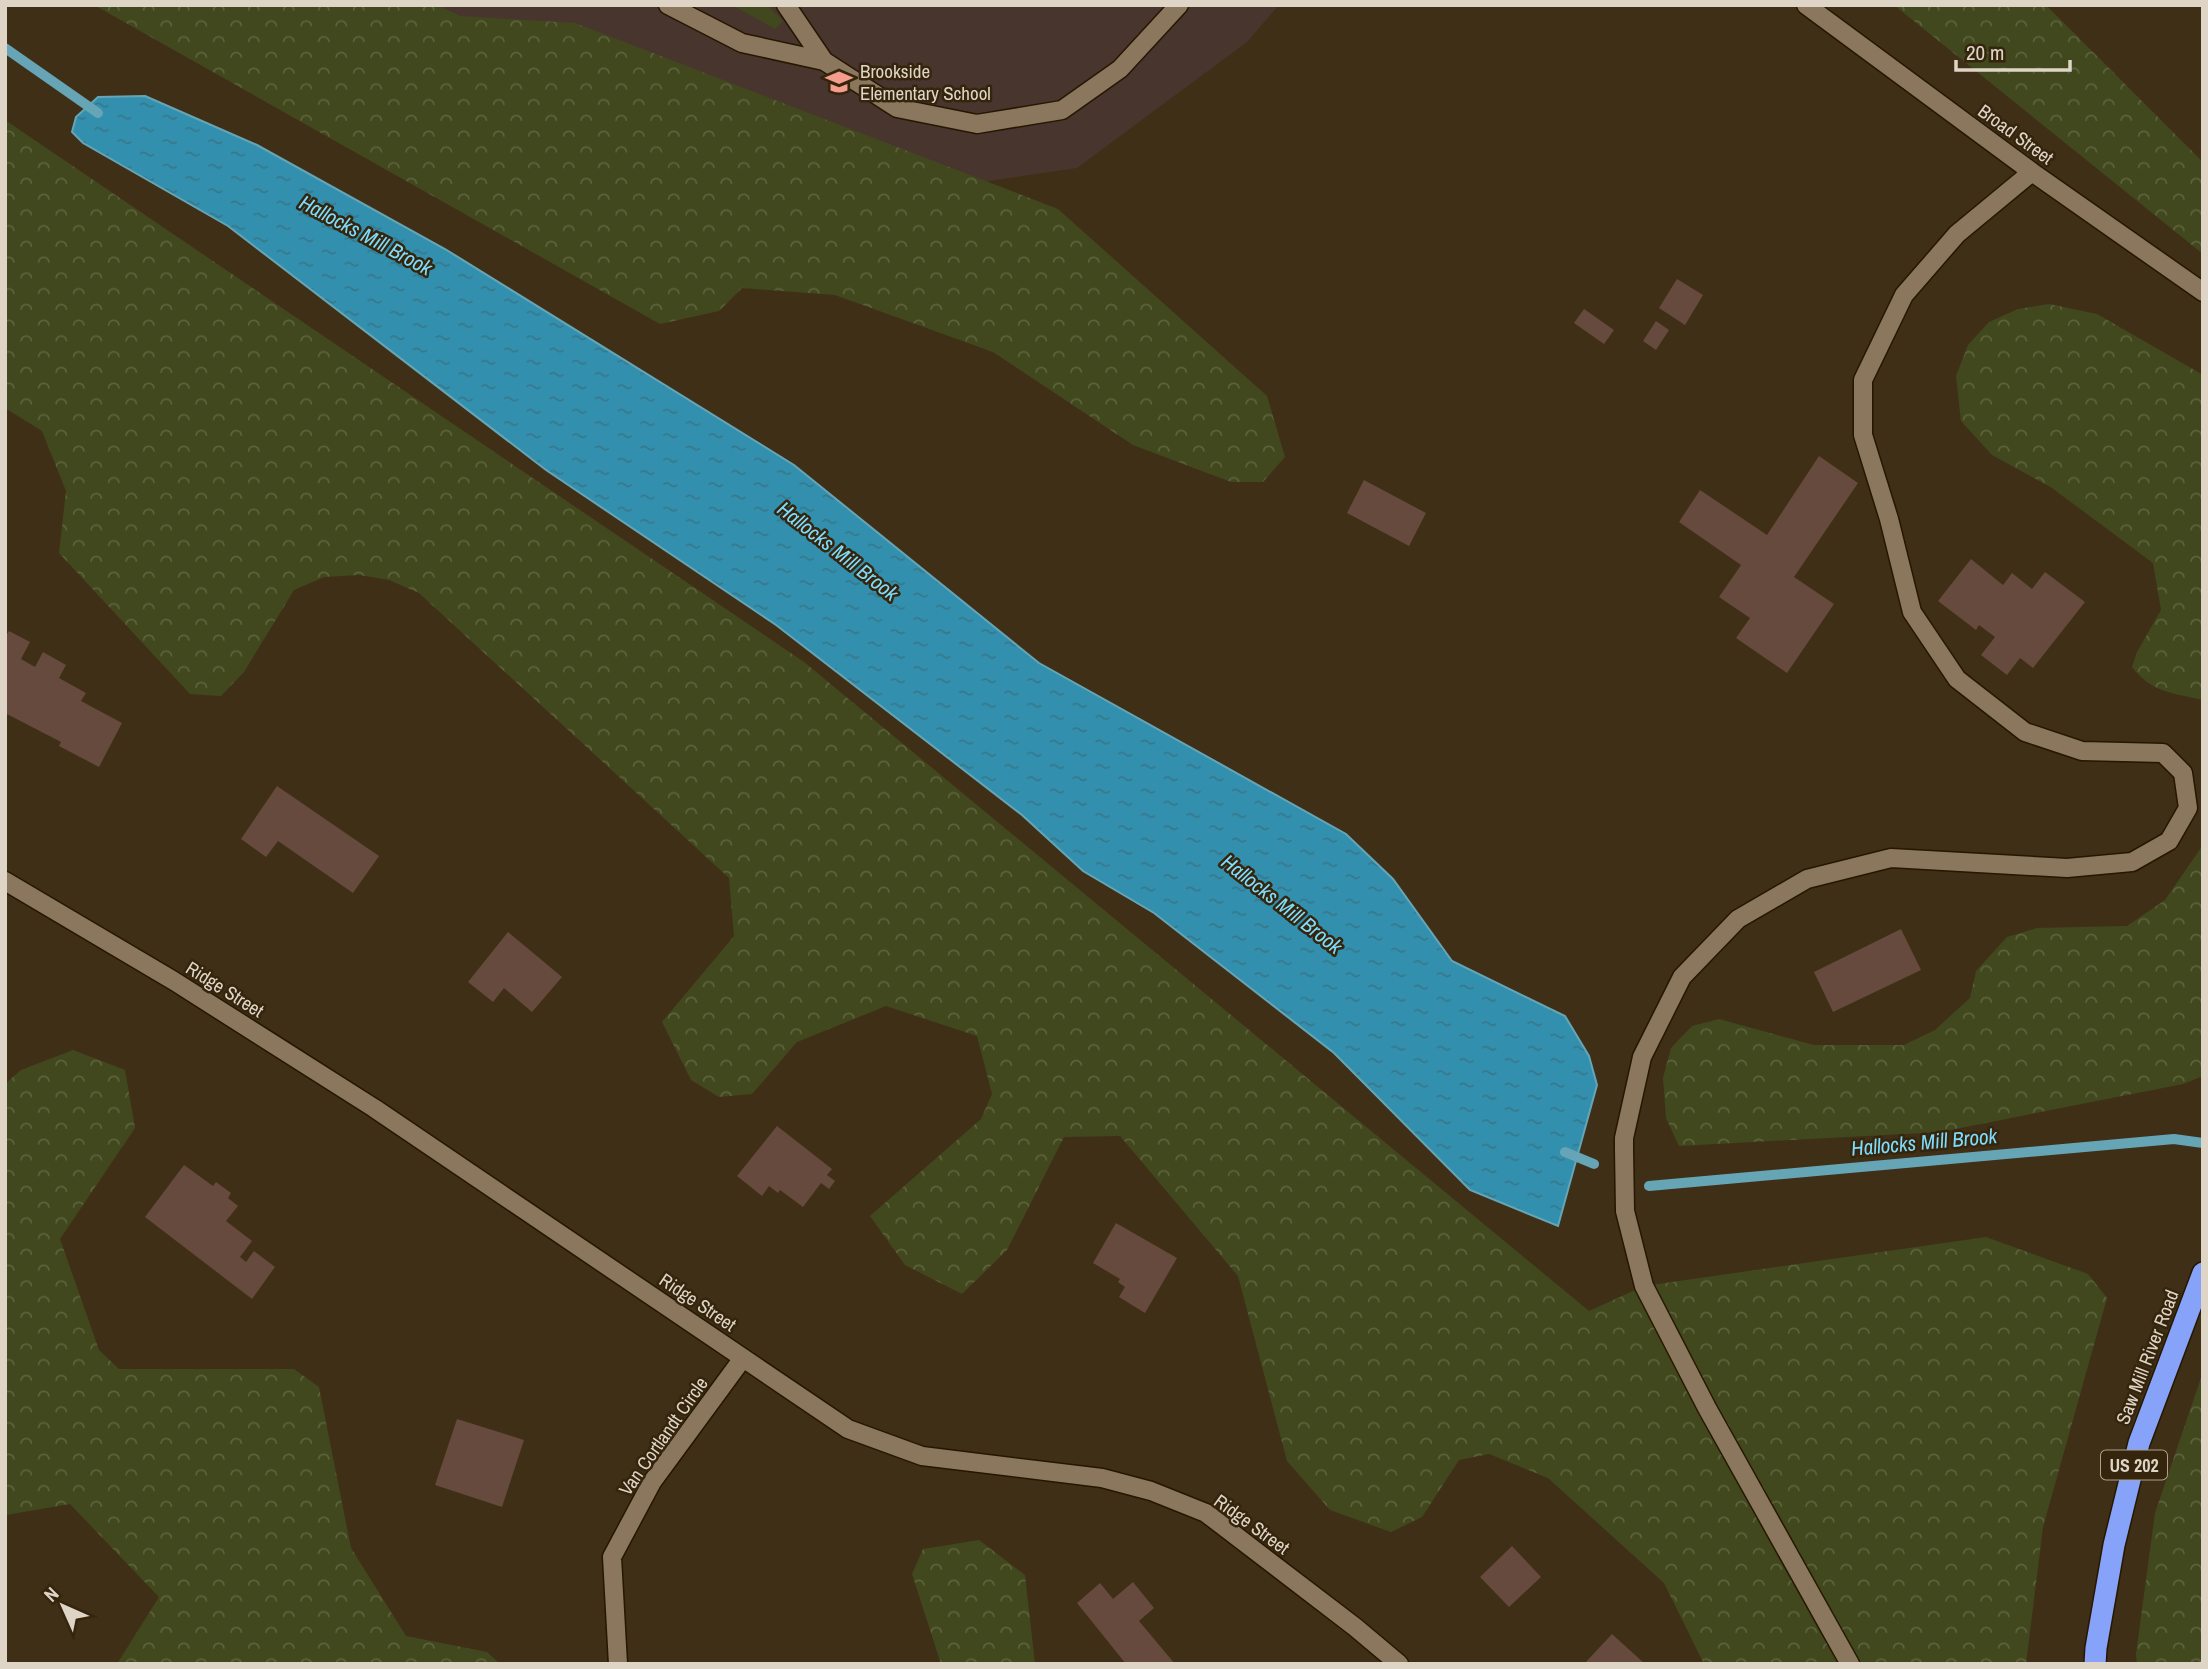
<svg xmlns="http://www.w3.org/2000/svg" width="2208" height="1669" font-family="'Archivo Narrow',sans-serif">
<defs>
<pattern id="forest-crowns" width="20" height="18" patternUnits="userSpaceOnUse" patternTransform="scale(1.75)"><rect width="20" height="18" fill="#41481d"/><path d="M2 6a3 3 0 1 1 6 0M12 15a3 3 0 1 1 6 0" fill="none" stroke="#5c623c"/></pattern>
<pattern id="water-ripples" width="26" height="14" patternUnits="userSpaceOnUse" patternTransform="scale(1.75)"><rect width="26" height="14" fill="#3290ae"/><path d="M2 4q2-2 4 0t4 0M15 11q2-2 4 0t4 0" fill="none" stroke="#37788c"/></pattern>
</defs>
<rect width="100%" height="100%" fill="#3f2f17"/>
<!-- education -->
<path fill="#48352e" d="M 366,5 L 1279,5 L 1247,42 L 1077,168 L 927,190 Z"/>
<!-- green -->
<path fill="#41481d" d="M 732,5 L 767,5 L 783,21 L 775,29 Z"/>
<!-- forest -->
<path fill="url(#forest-crowns)" d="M 94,5 L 437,5 L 460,16 L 575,23 L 1058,209 L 1267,396 L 1285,457 L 1263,482 L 1231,482 L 1133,445 L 993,352 L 835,295 L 742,288 L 719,311 L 660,324 Z
M 1894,5 L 2046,5 L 2203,162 L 2203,254 Z
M 5,120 L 804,662 L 1589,1311 L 1644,1286 L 1986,1237 L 2088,1274 L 2107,1298 L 2043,1527 L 2026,1664 L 1704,1664 L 1664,1583 L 1548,1478 L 1489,1454 L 1459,1460 L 1422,1517 L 1391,1532 L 1330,1510 L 1287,1461 L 1238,1276 L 1120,1136 L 1064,1137 L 1007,1250 L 962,1294 L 905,1265 L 870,1216 L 981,1119 L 992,1094 L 977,1036 L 886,1006 L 797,1042 L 752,1094 L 719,1097 L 691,1080 L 662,1022 L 734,936 L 729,878 L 419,593 L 389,580 L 359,575 L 324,577 L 294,590 L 244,672 L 221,696 L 190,694 L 59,553 L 66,491 L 42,431 L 5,408 Z
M 2049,304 L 2097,314 L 2203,375 L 2203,700 C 2173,693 2152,693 2132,667 L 2137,652 L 2161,610 L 2153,563 L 2052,488 L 1992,455 L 1961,421 L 1956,376 L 1968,345 L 1989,322 L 2018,309 Z
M 2203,845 L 2203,1076 L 2183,1084 L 1940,1132 L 1679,1146 L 1666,1118 L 1663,1078 L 1671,1048 L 1692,1026 L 1719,1019 L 1814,1045 L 1904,1045 L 1935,1030 L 1970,998 L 1976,971 L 2007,937 L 2037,928 L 2127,926 L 2165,900 Z
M 73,1050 L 125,1070 L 135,1128 L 60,1239 L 99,1350 L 119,1369 L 294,1369 L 319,1387 L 351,1548 L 406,1636 L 487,1652 L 500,1664 L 117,1664 L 159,1597 L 70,1504 L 6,1515 L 5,1522 L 5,1084 L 21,1070 Z
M 2203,1372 L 2203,1664 L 2137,1664 L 2136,1654 L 2155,1513 Z
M 979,1540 L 1025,1575 L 1035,1664 L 941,1664 L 912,1574 L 923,1549 Z"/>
<!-- water -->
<path fill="url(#water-ripples)" stroke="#66a5b6" stroke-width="2" d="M 145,96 L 257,145 L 445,249 L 794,465 L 1039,663 L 1346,834 L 1393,879 L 1452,961 L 1565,1016 L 1589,1056 L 1597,1085 L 1558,1226 L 1470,1190 L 1334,1053 L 1154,913 L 1083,871 L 1022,815 L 776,625 L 546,470 L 228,226 L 83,143 L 72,132 L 76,117 L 98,97 Z"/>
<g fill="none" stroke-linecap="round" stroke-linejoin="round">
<!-- stream -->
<path stroke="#66a5b6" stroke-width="10" d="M 5,48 L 98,113
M 1565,1152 L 1594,1164
M 1649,1186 L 2174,1139 L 2203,1143"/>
</g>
<!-- building -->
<path fill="#664a3d" d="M 1677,279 L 1703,295 L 1685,325 L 1659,308 Z
M 1584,309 L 1614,330 L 1604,344 L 1574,323 Z
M 1656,321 L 1669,330 L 1656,350 L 1643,341 Z
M 1819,456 L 1858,483 L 1794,577 L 1834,604 L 1787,673 L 1736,638 L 1750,618 L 1719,597 L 1741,565 L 1679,522 L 1700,490 L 1767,535 Z
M 1364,480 L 1426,513 L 1409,546 L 1347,513 Z
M 1971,559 L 2003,585 L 2012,573 L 2032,589 L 2045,572 L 2085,602 L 2033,668 L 2020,658 L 2007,675 L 1981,655 L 1995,637 L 1979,625 L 1976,630 L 1938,601 Z
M 9,631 L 30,642 L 21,659 L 35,667 L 43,652 L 66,665 L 59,678 L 86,693 L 81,701 L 122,723 L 99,767 L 59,746 L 61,742 L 5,713 L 5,637 Z
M 277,786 L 379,856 L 353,893 L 278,841 L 266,857 L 241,839 Z
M 1901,929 L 1921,970 L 1833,1012 L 1814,972 Z
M 508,932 L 562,977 L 532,1012 L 504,988 L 493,1002 L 468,982 Z
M 777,1126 L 832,1169 L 827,1175 L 835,1181 L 829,1189 L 821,1183 L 803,1207 L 780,1190 L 778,1193 L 769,1186 L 762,1196 L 737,1176 Z
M 184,1165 L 213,1186 L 216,1182 L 231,1193 L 228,1198 L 238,1206 L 226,1221 L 252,1241 L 240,1257 L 246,1262 L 254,1251 L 275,1267 L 252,1299 L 145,1217 Z
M 1116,1223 L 1177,1258 L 1145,1313 L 1119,1297 L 1125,1287 L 1118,1282 L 1120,1279 L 1093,1263 Z
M 457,1419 L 524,1440 L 502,1507 L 435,1485 Z
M 1512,1546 L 1541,1577 L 1509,1607 L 1480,1577 Z
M 1133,1582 L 1154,1608 L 1139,1621 L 1175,1664 L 1126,1664 L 1077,1603 L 1100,1583 L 1113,1599 Z
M 1612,1634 L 1645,1664 L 1584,1664 Z"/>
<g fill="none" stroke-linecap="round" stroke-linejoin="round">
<defs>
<path id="minor" d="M 668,5 L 742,43 L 824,61 L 786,5
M 1806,5 L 2032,172 L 2203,292
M 824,61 L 897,108 L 977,124 L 1062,110 L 1120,69 L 1179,5
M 5,881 L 174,981 L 374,1108 L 848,1429 L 922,1456 L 1102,1478 L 1151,1491 L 1206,1513 L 1355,1627 L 1399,1664
M 618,1664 L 612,1557 L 652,1482 L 743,1358
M 1850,1664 L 1707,1408 L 1644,1286 L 1625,1211 L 1624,1149 L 1624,1138 L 1642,1057 L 1682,977 L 1738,919 L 1807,879 L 1891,858 L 2067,868 L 2132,862 L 2169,841 L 2188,808 L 2183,773 L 2163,753 L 2082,751 L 2025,732 L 1957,679 L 1912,612 L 1889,519 L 1863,435 L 1863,380 L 1904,295 L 1957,234 L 2032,172"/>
<path id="highway" d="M 2095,1664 L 2096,1648 L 2114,1545 L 2139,1443 L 2203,1273"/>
</defs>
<!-- minor casing -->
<use href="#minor" stroke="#261701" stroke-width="21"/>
<!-- highway casing -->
<use href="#highway" stroke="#261701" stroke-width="24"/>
<!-- minor -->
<use href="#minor" stroke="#8a775d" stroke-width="18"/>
<!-- highway -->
<use href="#highway" stroke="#87a3f9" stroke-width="21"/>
</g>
<!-- icons -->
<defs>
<symbol id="school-bare" viewBox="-9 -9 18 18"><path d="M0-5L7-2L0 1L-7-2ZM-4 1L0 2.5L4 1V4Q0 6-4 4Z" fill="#f49d8c" stroke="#35250d" stroke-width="2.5" paint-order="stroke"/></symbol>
</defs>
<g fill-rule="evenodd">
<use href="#school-bare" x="820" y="63" width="38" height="38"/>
</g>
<g text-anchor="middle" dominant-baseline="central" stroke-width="5" stroke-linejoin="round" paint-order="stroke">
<!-- shield labels -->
<rect fill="#35250d" stroke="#aca08f" stroke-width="2" x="2101" y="1450.5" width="66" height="29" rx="5"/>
<g font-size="18" font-weight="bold" fill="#dfd5c7">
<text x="2134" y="1465">US 202</text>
</g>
<!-- poi labels -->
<g font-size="19" fill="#dfd5c7" stroke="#35250d" text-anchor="start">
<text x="860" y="71">Brookside<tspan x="860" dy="22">Elementary School</tspan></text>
</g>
<!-- street labels -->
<g font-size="19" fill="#dfd5c7" stroke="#35250d">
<text transform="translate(2016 134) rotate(36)">Broad Street</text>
<text transform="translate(225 989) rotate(32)">Ridge Street</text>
<text transform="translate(698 1302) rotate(34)">Ridge Street</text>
<text transform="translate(2147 1357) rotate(-69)">Saw Mill River Road</text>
<text transform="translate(663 1436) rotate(-55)">Van Cortlandt Circle</text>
<text transform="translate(1252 1524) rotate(36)">Ridge Street</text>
</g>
<!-- water labels -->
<g font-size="21" font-style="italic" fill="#7eddfe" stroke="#35250d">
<text transform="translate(366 235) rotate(28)">Hallocks Mill Brook</text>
<text transform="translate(838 551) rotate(38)">Hallocks Mill Brook</text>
<text transform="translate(1282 904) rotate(38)">Hallocks Mill Brook</text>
<text transform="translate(1924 1142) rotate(-5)">Hallocks Mill Brook</text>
</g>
</g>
<!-- border -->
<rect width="2208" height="1669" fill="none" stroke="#dfd5c7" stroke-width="14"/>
<!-- north arrow -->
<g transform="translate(63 1606) rotate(315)" stroke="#35250d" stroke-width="5" paint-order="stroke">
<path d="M0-5L12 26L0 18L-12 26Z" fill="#dfd5c7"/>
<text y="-10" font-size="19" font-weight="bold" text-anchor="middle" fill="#dfd5c7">N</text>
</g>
<!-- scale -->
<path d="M1956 60v10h114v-10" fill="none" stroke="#dfd5c7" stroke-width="3.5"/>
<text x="1966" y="60" font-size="21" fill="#dfd5c7" stroke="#35250d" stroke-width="5" paint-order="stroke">20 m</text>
</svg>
